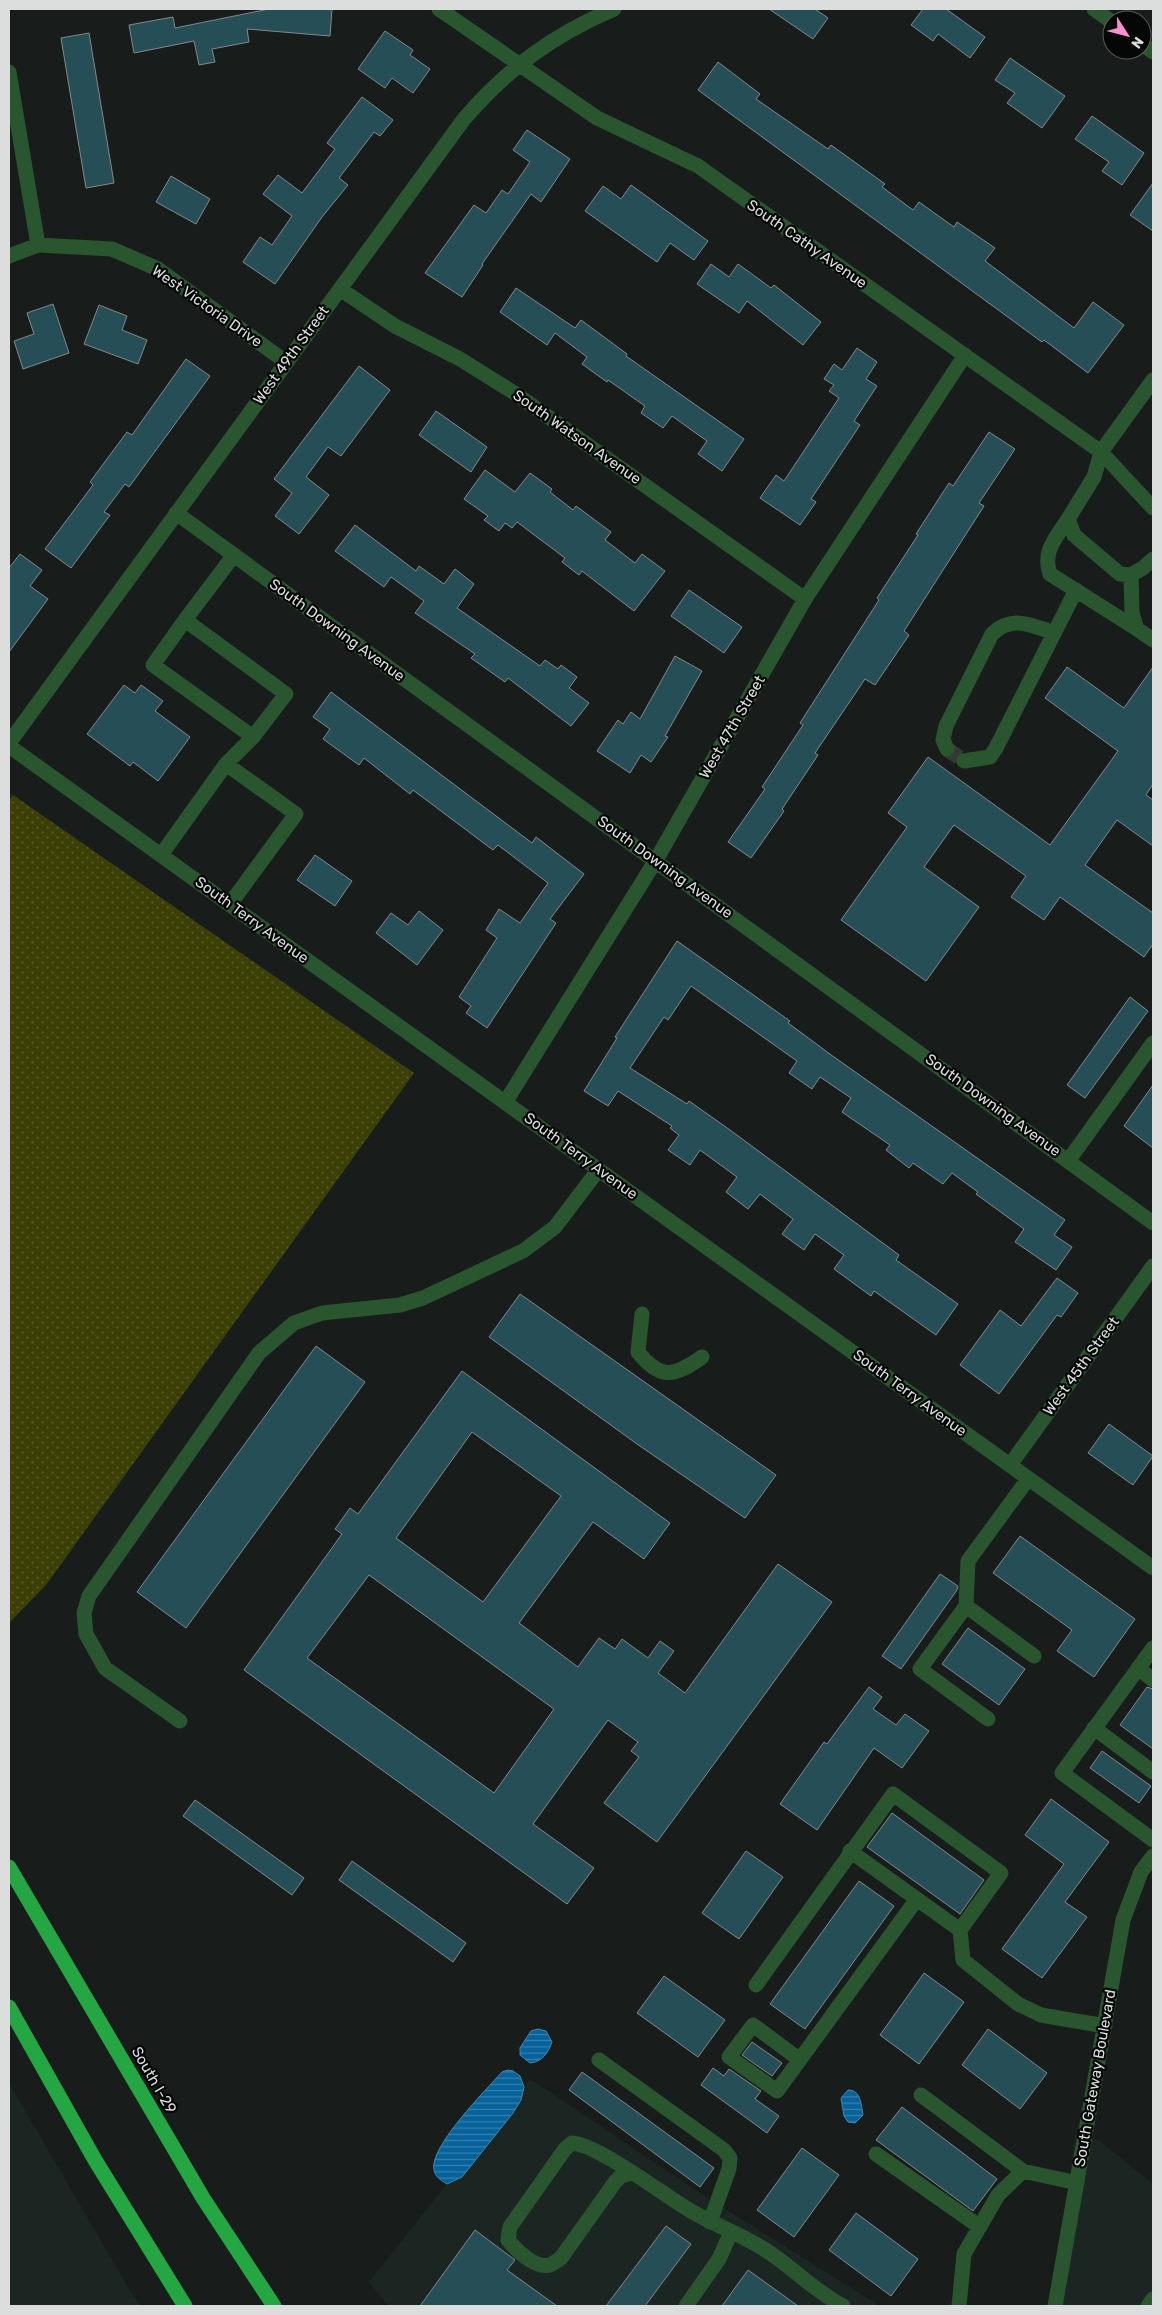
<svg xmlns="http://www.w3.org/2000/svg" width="1162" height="2315" font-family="Rubik,sans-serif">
<defs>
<pattern id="grass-dots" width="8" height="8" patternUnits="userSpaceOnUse" patternTransform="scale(1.25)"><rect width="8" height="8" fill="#3c4007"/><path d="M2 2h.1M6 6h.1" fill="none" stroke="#585b2b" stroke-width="1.8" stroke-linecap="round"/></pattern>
<pattern id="water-rules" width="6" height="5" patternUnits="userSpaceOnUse" patternTransform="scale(1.25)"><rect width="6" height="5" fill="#06629b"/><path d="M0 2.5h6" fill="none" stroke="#367fad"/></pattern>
</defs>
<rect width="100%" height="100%" fill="#181c1b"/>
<!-- built -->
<path fill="#1b2623" d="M 530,2079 L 703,2195 L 880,2306 L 388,2306 L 369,2282 Z
M 9,2083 L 129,2289 L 141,2306 L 9,2306 Z
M 1075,2134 L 1100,2141 L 1153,2184 L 1153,2306 L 1054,2306 Z"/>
<!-- grass -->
<path fill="url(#grass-dots)" d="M 13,795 L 414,1073 L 46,1585 L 9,1623 L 9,800 Z"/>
<!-- water -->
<path fill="url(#water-rules)" stroke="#4687af" d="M 538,2029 L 546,2031 L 552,2042 C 548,2053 542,2062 530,2063 L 520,2055 L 520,2048 L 531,2031 Z
M 508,2070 L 513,2071 L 520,2076 L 524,2087 L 521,2100 L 513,2113 L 462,2177 L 447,2184 C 441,2180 435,2177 434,2170 C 429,2147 486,2090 502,2072 Z
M 848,2090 C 861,2090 861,2104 863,2115 L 855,2123 L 848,2122 L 844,2116 L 841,2098 Z"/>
<!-- building -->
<path fill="#254e56" stroke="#85898a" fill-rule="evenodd" d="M 269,9 L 332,9 L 330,36 L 247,29 L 249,42 L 212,49 L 215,62 L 199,65 L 194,41 L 134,53 L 129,25 L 173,17 L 175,28 Z
M 769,9 L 815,9 L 828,18 L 813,39 Z
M 923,9 L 946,9 L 985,37 L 970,58 L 938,34 L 933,41 L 911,25 Z
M 385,31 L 413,50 L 410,55 L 430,69 L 413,93 L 392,78 L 385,88 L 358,69 Z
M 89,33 L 114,183 L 86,188 L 61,38 Z
M 1010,58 L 1065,96 L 1042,128 L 1007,103 L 1015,93 L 995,80 Z
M 718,62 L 760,94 L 756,99 L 828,149 L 831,145 L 885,184 L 882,187 L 913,210 L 919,202 L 954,227 L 957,222 L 995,248 L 985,261 L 1074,328 L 1093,302 L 1124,325 L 1088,373 L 1044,340 L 1042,342 L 698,90 Z
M 362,97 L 393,120 L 380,136 L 374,132 L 339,178 L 348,185 L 322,217 L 275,284 L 243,262 L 260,237 L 272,245 L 292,216 L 263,194 L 278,175 L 302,193 L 335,149 L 327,143 Z
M 1092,116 L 1144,153 L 1122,185 L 1102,171 L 1109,162 L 1075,139 Z
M 527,130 L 570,159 L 541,202 L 531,194 L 482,264 L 483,265 L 462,297 L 425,273 L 474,205 L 486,213 L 502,190 L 508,194 L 530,162 L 513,150 Z
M 171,176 L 210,199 L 196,224 L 156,202 Z
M 1153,183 L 1153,231 L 1130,215 Z
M 631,185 L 708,241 L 694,260 L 670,243 L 657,262 L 585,211 L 603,186 L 621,199 Z
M 711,264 L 729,277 L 738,264 L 771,288 L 774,285 L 821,322 L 803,345 L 747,301 L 739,313 L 697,284 Z
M 516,288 L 575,328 L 581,320 L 627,354 L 626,356 L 744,439 L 722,471 L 698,454 L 707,441 L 672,416 L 663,428 L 641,413 L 645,406 L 608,380 L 607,382 L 582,364 L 587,357 L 555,333 L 547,345 L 500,312 Z
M 53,304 L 69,353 L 23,369 L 14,341 L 34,334 L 27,313 Z
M 99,305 L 127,316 L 122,330 L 147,340 L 138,364 L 84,344 Z
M 857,348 L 877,362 L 866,379 L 877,386 L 854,421 L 860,425 L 811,499 L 816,502 L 800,525 L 760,498 L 776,475 L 784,481 L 839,398 L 829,391 L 834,385 L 824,379 L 834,364 L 842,370 Z
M 186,359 L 210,376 L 129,487 L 125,484 L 104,512 L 110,515 L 71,568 L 45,549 L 93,485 L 90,482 L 127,432 L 132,435 Z
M 359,366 L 390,390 L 341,456 L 328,447 L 306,477 L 329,495 L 299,534 L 275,516 L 292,493 L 274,479 Z
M 436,411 L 487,447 L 471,472 L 419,435 Z
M 989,432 L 1015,449 L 979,503 L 984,506 L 904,631 L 909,635 L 875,685 L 865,679 L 815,753 L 818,755 L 782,809 L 784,811 L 751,858 L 728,842 L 765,789 L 762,787 L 803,725 L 800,723 L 879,600 L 877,598 L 918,535 L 916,534 L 949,483 L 953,486 Z
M 485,470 L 515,492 L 530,473 L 552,489 L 550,492 L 573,510 L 576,506 L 611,532 L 605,540 L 635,563 L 642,554 L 665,571 L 634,611 L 582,571 L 579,575 L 562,562 L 565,558 L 517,522 L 512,528 L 505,523 L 499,531 L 484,520 L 488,516 L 464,499 Z
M 355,525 L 416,571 L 419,566 L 444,584 L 455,569 L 474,584 L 457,608 L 540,666 L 545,660 L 558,669 L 561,665 L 577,677 L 569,688 L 589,703 L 571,726 L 508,678 L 505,682 L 471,658 L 475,654 L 415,613 L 424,601 L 391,577 L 384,587 L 335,551 Z
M 20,554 L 42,570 L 30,586 L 48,599 L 9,652 L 9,568 Z
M 689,590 L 742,627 L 724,653 L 671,616 Z
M 675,656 L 702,671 L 665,736 L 668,737 L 651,762 L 641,755 L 630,773 L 597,751 L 618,720 L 623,724 L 631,712 L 640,719 Z
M 1067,667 L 1124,708 L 1153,667 L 1153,784 L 1146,795 L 1153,800 L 1153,846 L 1117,820 L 1085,865 L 1153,913 L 1153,944 L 1144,957 L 1060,897 L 1044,920 L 1011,897 L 1026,876 L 954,825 L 924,867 L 979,907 L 926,981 L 841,920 L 907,827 L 888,813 L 928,757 L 1050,845 L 1118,751 L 1045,698 Z
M 124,685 L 135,693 L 141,685 L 163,701 L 155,711 L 190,737 L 158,781 L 133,762 L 130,766 L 87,734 Z
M 331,692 L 532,843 L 536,837 L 584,874 L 550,919 L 556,923 L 487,1028 L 466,1013 L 471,1006 L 459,997 L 497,938 L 486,930 L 499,909 L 520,923 L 548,883 L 498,845 L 493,850 L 413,790 L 410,794 L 364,758 L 359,765 L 323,739 L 330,729 L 313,717 Z
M 315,855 L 352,881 L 335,906 L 297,880 Z
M 419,911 L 443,930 L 417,965 L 376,933 L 391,913 L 408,925 Z
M 677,941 L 790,1021 L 788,1023 L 834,1057 L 1065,1220 L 1054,1235 L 1072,1247 L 1056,1270 L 1015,1242 L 1024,1229 L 976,1194 L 978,1192 L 952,1173 L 943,1184 L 913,1163 L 909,1168 L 886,1150 L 890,1145 L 842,1112 L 851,1098 L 820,1077 L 812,1089 L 789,1073 L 797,1061 L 691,986 L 668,1020 L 664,1017 L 630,1068 L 687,1104 L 689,1101 L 730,1130 L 899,1255 L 896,1260 L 958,1304 L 936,1335 L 874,1291 L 871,1296 L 834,1269 L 844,1255 L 815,1234 L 804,1250 L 782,1234 L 793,1219 L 760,1194 L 748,1209 L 726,1192 L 737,1177 L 700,1150 L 690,1165 L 668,1150 L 679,1135 L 670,1128 L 672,1126 L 618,1091 L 608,1106 L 584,1091 L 617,1038 L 615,1037 Z
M 1130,997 L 1148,1011 L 1085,1098 L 1067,1085 Z
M 1153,1085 L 1153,1148 L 1124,1126 Z
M 1057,1278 L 1078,1293 L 1061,1317 L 1057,1315 L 999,1394 L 960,1365 L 1000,1310 L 1021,1326 Z
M 520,1294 L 776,1475 L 745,1518 L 637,1444 L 489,1337 Z
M 316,1346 L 365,1382 L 186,1628 L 137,1592 Z
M 462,1371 L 670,1523 L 644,1559 L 593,1522 L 519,1623 L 578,1667 L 599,1638 L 615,1649 L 622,1639 L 648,1658 L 660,1641 L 674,1651 L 658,1673 L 685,1693 L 778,1564 L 832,1602 L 657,1842 L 604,1803 L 639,1757 L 631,1751 L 638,1742 L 608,1720 L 533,1824 L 594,1868 L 567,1904 L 244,1670 L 342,1534 L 335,1529 L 350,1508 L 358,1514 ZM 472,1432 L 561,1496 L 483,1602 L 396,1538 ZM 369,1575 L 554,1709 L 494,1793 L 307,1658 Z
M 1109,1424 L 1153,1456 L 1133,1485 L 1088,1453 Z
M 1020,1536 L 1135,1619 L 1094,1677 L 1057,1651 L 1072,1630 L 993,1573 Z
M 940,1574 L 958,1586 L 957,1590 L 901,1669 L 882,1656 Z
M 968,1628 L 1025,1669 L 999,1705 L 942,1664 Z
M 869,1687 L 882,1697 L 873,1709 L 896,1725 L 905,1714 L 929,1731 L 902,1768 L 874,1748 L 817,1830 L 780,1804 L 824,1742 L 827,1744 Z
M 1147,1687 L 1153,1689 L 1153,1749 L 1120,1725 Z
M 1102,1751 L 1151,1786 L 1139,1803 L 1090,1768 Z
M 1051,1799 L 1109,1842 L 1065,1902 L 1087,1917 L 1042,1978 L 1002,1949 L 1064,1864 L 1025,1835 Z
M 195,1800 L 304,1878 L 292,1895 L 183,1816 Z
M 892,1813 L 984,1880 L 960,1914 L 867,1847 Z
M 746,1851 L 783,1877 L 739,1939 L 702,1913 Z
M 352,1861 L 466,1943 L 453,1962 L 339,1880 Z
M 859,1881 L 894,1906 L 805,2029 L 770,2004 Z
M 924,1973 L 964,2002 L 919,2064 L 880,2035 Z
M 664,1976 L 725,2020 L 698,2057 L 637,2013 Z
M 988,2029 L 1047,2073 L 1020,2109 L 962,2065 Z
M 752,2042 L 782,2063 L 772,2076 L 742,2055 Z
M 713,2068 L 724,2076 L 729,2069 L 761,2091 L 755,2099 L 779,2116 L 767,2133 L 701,2085 Z
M 582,2072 L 714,2168 L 700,2187 L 569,2090 Z
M 902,2107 L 997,2179 L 973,2211 L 876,2140 Z
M 802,2148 L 839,2175 L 794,2237 L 757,2210 Z
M 856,2213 L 918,2259 L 891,2296 L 829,2250 Z
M 666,2226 L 691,2244 L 645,2306 L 606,2306 Z
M 475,2230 L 515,2260 L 507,2270 L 557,2306 L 420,2306 Z
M 748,2270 L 798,2306 L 722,2306 Z"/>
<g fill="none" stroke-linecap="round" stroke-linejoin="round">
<!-- minor-tunnel -->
<path stroke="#353938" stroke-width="15" stroke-dasharray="15 8" stroke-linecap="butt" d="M 947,749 L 964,761"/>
<!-- minor -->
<path stroke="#2a562f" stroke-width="15" d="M 439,9 L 597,118 L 698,166 L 1101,452 L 1153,508
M 1094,9 L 1112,22
M 1142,44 L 1153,52
M 9,72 L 38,245
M 9,256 L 38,245 L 112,249 L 158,269 L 286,362
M 340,289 L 395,326 L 460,359 L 516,394 L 805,599
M 1153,380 L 1101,452 L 1094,477 L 1068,519 L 1074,535 L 1120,574 L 1131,575 L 1143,568 L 1153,559
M 176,513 L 1153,1223
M 1068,519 C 1056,538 1042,551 1050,574 L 1137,629
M 1131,575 L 1132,613 L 1137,629 L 1153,640
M 185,620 L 153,665 L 253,737
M 9,743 L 464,119 C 508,68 553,35 614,9
M 9,746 L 1153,1568
M 947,749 L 943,740 L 946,726 L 992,634 C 1012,615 1032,625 1054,633
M 964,761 L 990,757 L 996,748 L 1076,590
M 226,764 L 253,737 L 286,694 L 185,620 L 234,555
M 161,855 L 226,764 L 296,814 L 230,904
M 506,1101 L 656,860 L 805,599 L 965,355
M 1068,1161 L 1153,1043
M 642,1314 L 638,1352 C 661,1381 675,1376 702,1357
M 1010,1465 L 1153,1266
M 966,1606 L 1034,1656
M 1153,1648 L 1062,1773 L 1153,1840
M 1138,1668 L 1153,1680
M 988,1719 L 920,1669 L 966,1606 L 968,1561 L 1028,1479
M 180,1721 L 105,1668 L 86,1634 L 84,1613 L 89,1596 L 259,1353 L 294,1323 L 322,1313 L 400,1305 L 423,1298 L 523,1251 L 555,1227 L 599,1169
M 1094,1728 L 1153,1772
M 850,1851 L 960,1930 L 963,1960 L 1018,2004 L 1041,2015 L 1105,2026
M 756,1985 L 893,1794 L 1001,1873 L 960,1930
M 599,2060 L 724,2150 L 730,2158 L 729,2169 L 710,2222
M 800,2060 L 753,2025 L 729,2057 L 777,2091 L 917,1899
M 921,2095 L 1023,2171
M 876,2154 L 980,2227
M 631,2173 L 621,2176 L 615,2182 L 561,2258 C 558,2260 553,2264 550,2265 C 535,2269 516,2250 508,2240 L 510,2227 L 565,2149 L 572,2143 C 597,2144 665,2196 691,2211 C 713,2224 737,2233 759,2246 C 789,2263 812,2290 843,2306
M 686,2306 L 719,2259 L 731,2232
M 959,2306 L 964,2254 L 998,2195 L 1023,2171 L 1077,2183
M 1055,2306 L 1123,1920 L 1141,1872 L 1153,1856
M 1148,2306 L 1153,2299"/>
<!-- highway -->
<path stroke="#24a742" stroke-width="15" d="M 9,1867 L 203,2198 L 274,2306
M 9,2007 L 95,2160 L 185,2306"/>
</g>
<g text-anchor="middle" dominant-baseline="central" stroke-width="4.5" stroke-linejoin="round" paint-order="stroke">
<!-- street labels -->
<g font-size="15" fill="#dcdede" stroke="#050606">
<text transform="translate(807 244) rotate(35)">South Cathy Avenue</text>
<text transform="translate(207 306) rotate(35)">West Victoria Drive</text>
<text transform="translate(291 355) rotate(-54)">West 49th Street</text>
<text transform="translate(577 437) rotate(35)">South Watson Avenue</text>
<text transform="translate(337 630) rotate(36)">South Downing Avenue</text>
<text transform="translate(732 727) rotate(-60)">West 47th Street</text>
<text transform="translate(665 867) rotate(36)">South Downing Avenue</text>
<text transform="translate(252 920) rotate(36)">South Terry Avenue</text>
<text transform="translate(993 1105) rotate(36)">South Downing Avenue</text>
<text transform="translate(581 1156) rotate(36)">South Terry Avenue</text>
<text transform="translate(1081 1366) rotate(-54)">West 45th Street</text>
<text transform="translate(910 1393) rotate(36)">South Terry Avenue</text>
<text transform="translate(1095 2078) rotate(-80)">South Gateway Boulevard</text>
<text transform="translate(154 2080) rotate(60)">South I-29</text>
</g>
</g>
<!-- border -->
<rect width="1162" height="2315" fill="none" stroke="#dcdede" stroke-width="20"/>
<!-- north arrow -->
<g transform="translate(1127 35) rotate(126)"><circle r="24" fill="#050606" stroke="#5b5c5c"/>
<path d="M0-4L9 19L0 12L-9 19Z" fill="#f790cd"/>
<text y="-8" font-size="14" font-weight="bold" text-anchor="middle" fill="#dcdede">N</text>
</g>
</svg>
